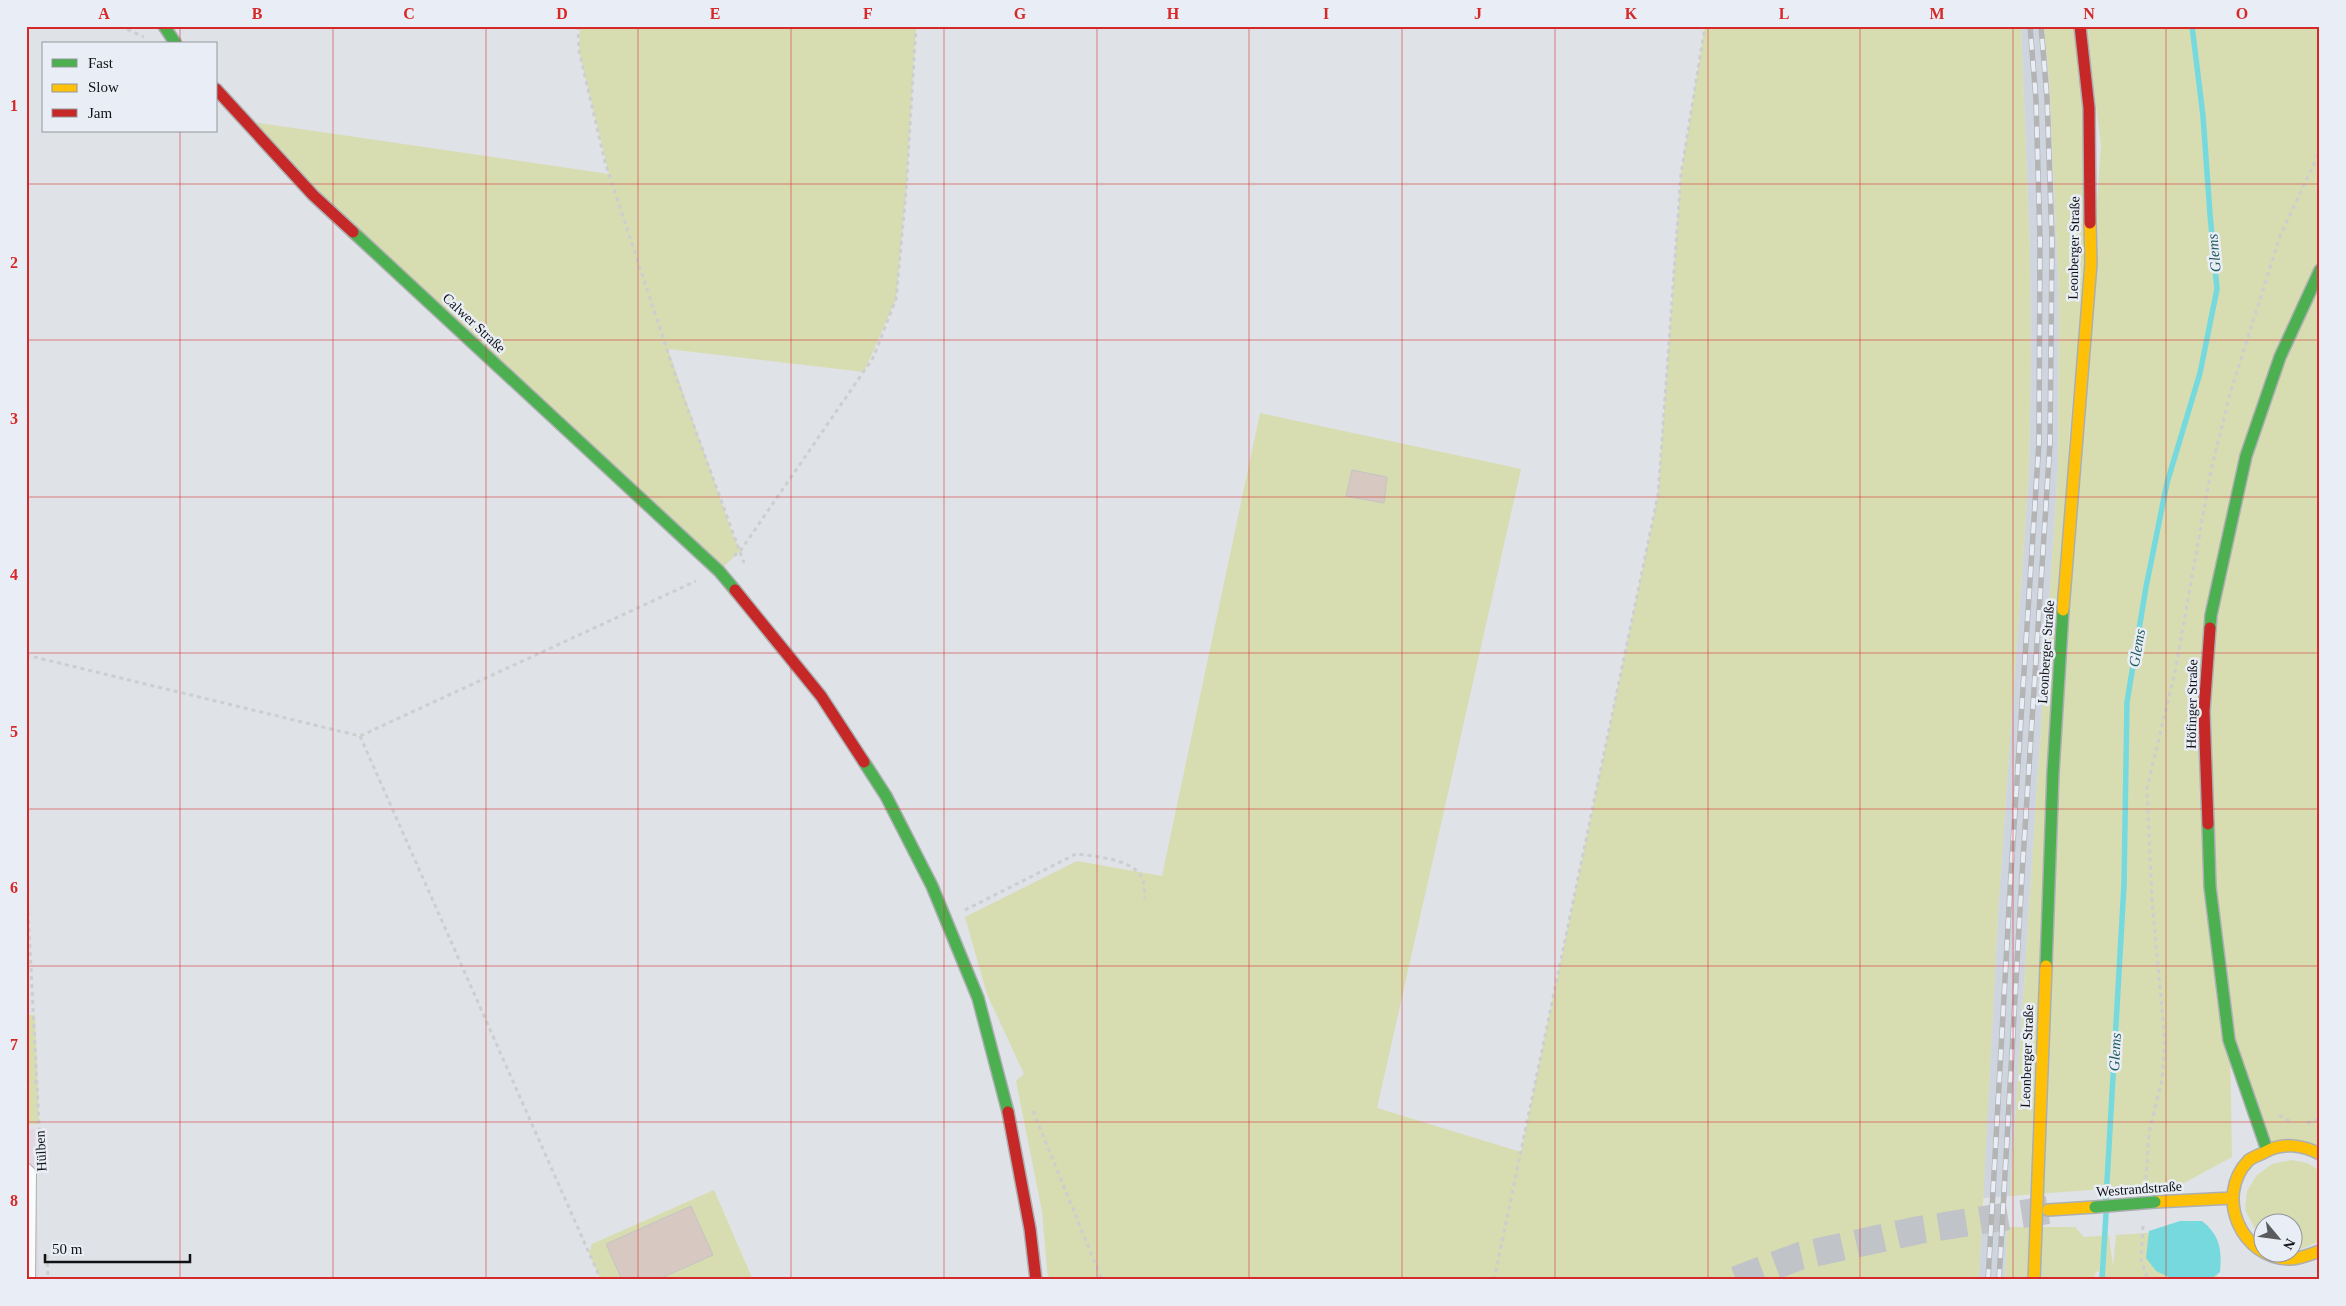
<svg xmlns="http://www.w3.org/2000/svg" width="2346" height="1306" font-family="Georgia,serif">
<rect width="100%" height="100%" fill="#dfe2e6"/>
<!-- commercial -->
<path fill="#e1d8e3" d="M 26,1129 L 35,1129 L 39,1280 L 26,1280 Z"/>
<!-- built -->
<path fill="#cfd5df" d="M 2021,26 L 2044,26 L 2049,77 L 2059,291 L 2058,470 L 2010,1196 L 1983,1198 L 1999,897 L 2029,471 L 2031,360 L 2030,251 Z
M 2007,1227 L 2005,1280 L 1979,1280 L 1981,1231 Z"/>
<!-- green -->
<path fill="#d7ddb1" d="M 580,26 L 916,26 L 906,192 L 896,299 L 864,372 L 668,349 L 734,538 L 741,550 L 719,571 L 245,121 L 609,174 L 579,51 Z
M 1705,26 L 2021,26 L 2030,251 L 2031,360 L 2029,471 L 1999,897 L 1979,1280 L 1048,1280 L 1042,1211 L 1016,1081 L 1024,1074 L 987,994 L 965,917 L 1077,861 L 1162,876 L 1260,413 L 1521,469 L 1377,1108 L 1521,1152 L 1658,495 L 1681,174 Z
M 2044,26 L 2076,26 L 2085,106 L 2086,262 L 2069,439 L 2059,745 L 2101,145 L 2086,26 L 2320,26 L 2320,1156 L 2294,1151 L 2267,1150 L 2230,1045 L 2232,1157 L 2184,1183 L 2010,1196 L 2058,470 L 2059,291 L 2049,77 Z
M 26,1015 L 35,1015 L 39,1124 L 26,1124 Z
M 2291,1160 L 2307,1163 L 2320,1171 L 2320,1241 L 2294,1252 L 2294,1224 L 2264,1224 L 2263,1243 L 2245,1210 L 2247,1191 L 2257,1175 L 2272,1164 Z
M 714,1190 L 753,1280 L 601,1280 L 589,1253 L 592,1244 Z
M 2007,1227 L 2075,1227 L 2084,1237 L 2109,1235 L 2113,1267 L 2116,1235 L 2191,1230 L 2220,1280 L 2098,1280 L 2100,1271 L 2096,1272 L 2093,1280 L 2005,1280 Z"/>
<!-- water -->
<path fill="#76d9de" d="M 2180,1221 L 2202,1221 C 2220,1235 2222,1250 2220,1272 L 2210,1280 L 2175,1280 L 2156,1271 L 2146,1258 L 2149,1231 Z"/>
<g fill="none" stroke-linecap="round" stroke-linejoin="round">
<!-- stream -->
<path stroke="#76d9de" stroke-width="5.5" d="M 2106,1199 L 2124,885 L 2127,702 L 2146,587 L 2167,483 L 2200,373 L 2217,289 L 2210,214 L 2203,116 L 2192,26
M 2102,1280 L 2106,1214"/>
</g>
<!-- building -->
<path fill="#d7c9c1" stroke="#c4c3c4" d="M 1352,470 L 1387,477 L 1384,503 L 1346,496 Z
M 691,1206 L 713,1255 L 657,1280 L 622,1280 L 606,1244 Z"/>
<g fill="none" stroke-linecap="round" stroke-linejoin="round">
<!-- secondary-tunnel -->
<path stroke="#c0c3c7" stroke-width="28" stroke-dasharray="28 14" stroke-linecap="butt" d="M 1736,1280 L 1800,1256 L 1919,1230 L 2048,1210"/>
<defs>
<path id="lane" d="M 26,1168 L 31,1173 L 30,1280"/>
<path id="fast" d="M 164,26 L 176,44
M 353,232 L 719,571 L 735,590
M 2210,628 L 2211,615 L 2246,456 L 2280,357 L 2320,270
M 864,762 L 886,796 L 932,886 L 978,998 L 1008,1112
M 2208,824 L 2210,887 L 2229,1040 L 2267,1150
M 2046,966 L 2053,773 L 2063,610"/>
<path id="slow" d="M 2063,610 L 2091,263 L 2090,223
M 2320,1154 C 2303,1145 2282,1142 2265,1152 C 2260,1155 2252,1157 2248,1161 C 2214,1197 2242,1259 2290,1259 C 2300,1259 2311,1254 2320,1251
M 2155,1202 L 2232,1198
M 2048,1210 L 2095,1207
M 2034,1280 L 2046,966"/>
<path id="jam" d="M 2080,26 L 2089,108 L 2090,223
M 216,89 L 313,195 L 353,232
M 735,590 L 821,696 L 864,762
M 2208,824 L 2204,711 L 2210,628
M 1008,1112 L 1030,1229 L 1036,1280"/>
</defs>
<!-- lane casing -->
<use href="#lane" stroke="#acafb2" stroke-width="12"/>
<!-- fast casing -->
<use href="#fast" stroke="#acafb2" stroke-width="14"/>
<!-- slow casing -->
<use href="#slow" stroke="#acafb2" stroke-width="14"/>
<!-- jam casing -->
<use href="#jam" stroke="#acafb2" stroke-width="14"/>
<!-- path -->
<path stroke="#cdcecf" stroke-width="3" stroke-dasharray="4 4" stroke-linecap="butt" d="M 120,26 L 144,37
M 578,26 L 579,51 L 605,162 L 676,377 L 744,563
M 734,556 L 741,550 L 873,358 L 896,299 L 906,192 L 916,26
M 26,655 L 360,736 L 696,581
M 360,736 L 601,1280
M 26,872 L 41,1162
M 965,910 L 1076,854 C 1093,856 1132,859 1141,876 C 1145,881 1144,892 1145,899
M 26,1082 L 38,1082
M 1033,1111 L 1102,1280
M 2279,1115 L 2291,1122
M 2307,1123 L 2320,1118
M 2146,1179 L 2149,1133 L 2162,1079 L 2165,1042 L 2152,901 L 2147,788 L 2175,672 L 2211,470 L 2230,394 L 2280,236 L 2320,151
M 2143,1226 L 2141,1260 L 2147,1276 L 2154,1280
M 47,1255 L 48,1280
M 1494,1280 L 1658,495 L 1681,174 L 1705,26"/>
<!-- lane -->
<use href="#lane" stroke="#fafbfb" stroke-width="10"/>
<!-- fast -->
<use href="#fast" stroke="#4caf50" stroke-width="11"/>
<!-- slow -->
<use href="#slow" stroke="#ffc107" stroke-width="11"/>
<!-- jam -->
<use href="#jam" stroke="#c62828" stroke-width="11"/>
<defs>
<path id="rail" d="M 1988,1280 L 2011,873 L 2039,442 L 2040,239 L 2036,100 L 2030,26
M 1999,1280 L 2022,875 L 2050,443 L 2052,241 L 2047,98 L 2041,26"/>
</defs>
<!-- rail casing -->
<use href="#rail" stroke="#b4b4b5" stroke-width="5.5"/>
<!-- rail -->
<use href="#rail" stroke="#e9eef6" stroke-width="4" stroke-dasharray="11" stroke-linecap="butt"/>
<defs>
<path id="fast-bridge" d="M 2095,1207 L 2155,1202"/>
</defs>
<!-- fast-bridge casing -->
<use href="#fast-bridge" stroke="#acafb2" stroke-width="14" stroke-linecap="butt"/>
<!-- fast-bridge -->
<use href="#fast-bridge" stroke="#4caf50" stroke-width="11"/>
</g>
<!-- grid -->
<path fill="none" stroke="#d62828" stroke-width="1" stroke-opacity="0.55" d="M 180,26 L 180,44M 333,26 L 333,1280M 486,26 L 486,1280M 638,26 L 638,1280M 791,26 L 791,1280M 944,26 L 944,1280M 1097,26 L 1097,1280M 1249,26 L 1249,1280M 1402,26 L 1402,1280M 1555,26 L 1555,1280M 1708,26 L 1708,1280M 1860,26 L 1860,1280M 2013,26 L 2013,1280M 2166,26 L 2166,1280M 180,131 L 180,1280M 26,184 L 2320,184M 26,340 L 2320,340M 26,497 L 2320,497M 26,653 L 2320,653M 26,809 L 2320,809M 26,966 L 2320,966M 26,1122 L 2320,1122"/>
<g text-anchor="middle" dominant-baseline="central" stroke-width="5" stroke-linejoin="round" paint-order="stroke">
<!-- street labels -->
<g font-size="14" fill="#111215" stroke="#e9eef6">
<text transform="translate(2074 248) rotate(-89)">Leonberger Straße</text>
<text transform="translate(474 323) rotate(43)">Calwer Straße</text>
<text transform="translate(2046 652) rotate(-86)">Leonberger Straße</text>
<text transform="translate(2192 704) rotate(-89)">Höfinger Straße</text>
<text transform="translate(2027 1056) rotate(-88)">Leonberger Straße</text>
<text transform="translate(41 1151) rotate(-93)">Hülben</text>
<text transform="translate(2139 1189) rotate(-4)">Westrandstraße</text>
</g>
<!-- water labels -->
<g font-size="15" font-style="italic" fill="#215b5d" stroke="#e9eef6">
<text transform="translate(2214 253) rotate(-95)">Glems</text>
<text transform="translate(2137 648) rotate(-80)">Glems</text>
<text transform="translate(2115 1052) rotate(-87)">Glems</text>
</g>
</g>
<!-- border -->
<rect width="2346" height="1306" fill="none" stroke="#e9eef6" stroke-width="55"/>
<!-- legend -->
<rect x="42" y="42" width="175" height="90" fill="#e9eef6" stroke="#93969c"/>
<rect x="52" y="59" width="25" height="8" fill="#4caf50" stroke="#93969c"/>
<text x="88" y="68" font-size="15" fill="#111215">Fast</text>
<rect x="52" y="84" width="25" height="8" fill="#ffc107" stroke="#93969c"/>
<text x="88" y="92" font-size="15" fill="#111215">Slow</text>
<rect x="52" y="109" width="25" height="8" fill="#c62828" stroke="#93969c"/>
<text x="88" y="118" font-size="15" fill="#111215">Jam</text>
<!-- north arrow -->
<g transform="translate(2278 1238) rotate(119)"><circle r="24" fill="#e9eef6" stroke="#93969c"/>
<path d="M0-4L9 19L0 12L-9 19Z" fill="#595b5e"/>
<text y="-8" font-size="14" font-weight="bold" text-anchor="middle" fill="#111215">N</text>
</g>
<!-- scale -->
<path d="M45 1254v8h145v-8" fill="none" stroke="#111215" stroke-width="2.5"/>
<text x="52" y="1254" font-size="15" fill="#111215" stroke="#e9eef6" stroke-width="4" paint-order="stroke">50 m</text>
<rect x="28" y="28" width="2290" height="1250" fill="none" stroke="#d62828" stroke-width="2"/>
<g font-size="16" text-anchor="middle" font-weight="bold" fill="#d62828">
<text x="104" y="19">A</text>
<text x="257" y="19">B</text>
<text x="409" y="19">C</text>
<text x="562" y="19">D</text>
<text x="715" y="19">E</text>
<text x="868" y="19">F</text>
<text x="1020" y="19">G</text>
<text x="1173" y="19">H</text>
<text x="1326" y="19">I</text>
<text x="1478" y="19">J</text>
<text x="1631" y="19">K</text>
<text x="1784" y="19">L</text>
<text x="1937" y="19">M</text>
<text x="2089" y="19">N</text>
<text x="2242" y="19">O</text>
<text x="14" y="111">1</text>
<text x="14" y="268">2</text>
<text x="14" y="424">3</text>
<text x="14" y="580">4</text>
<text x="14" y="737">5</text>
<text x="14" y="893">6</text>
<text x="14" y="1050">7</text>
<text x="14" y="1206">8</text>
</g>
</svg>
